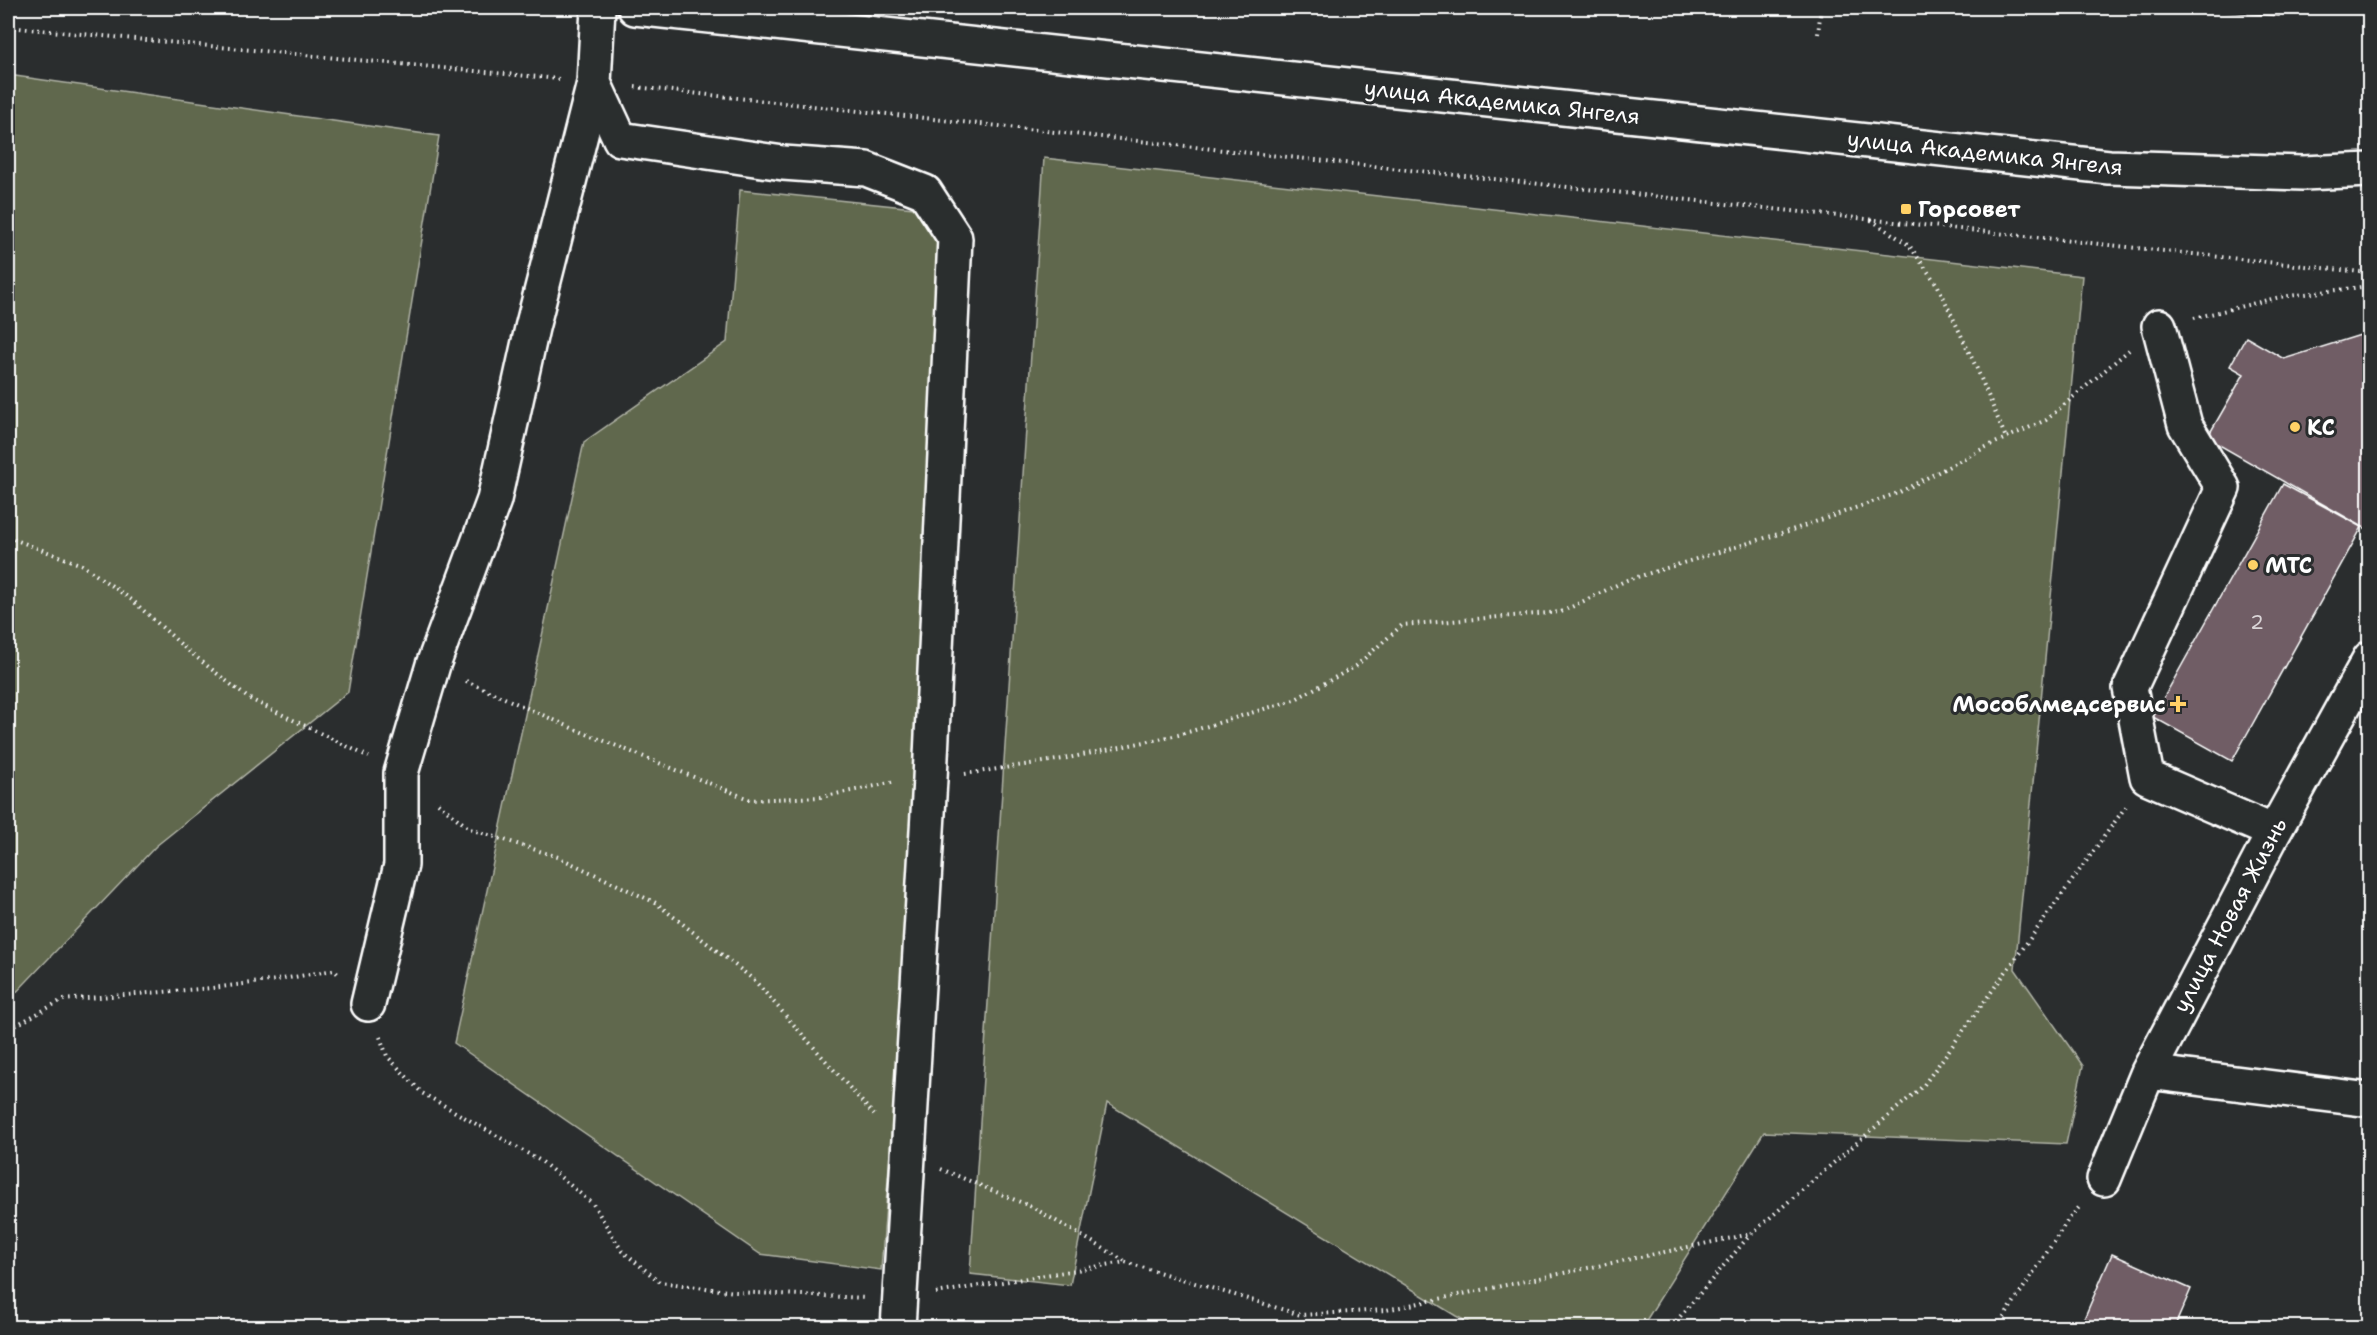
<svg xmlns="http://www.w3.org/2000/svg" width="2377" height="1335" font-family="'Shantell Sans',sans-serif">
<rect width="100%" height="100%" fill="#2a2d2e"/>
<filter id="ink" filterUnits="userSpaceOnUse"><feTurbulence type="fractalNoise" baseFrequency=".0167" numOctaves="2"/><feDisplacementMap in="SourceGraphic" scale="12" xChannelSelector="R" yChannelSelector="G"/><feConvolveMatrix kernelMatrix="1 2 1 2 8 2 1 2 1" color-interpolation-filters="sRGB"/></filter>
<g filter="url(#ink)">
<!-- green -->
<path fill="#60674d" stroke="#b0b3a6" stroke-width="1.5" d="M 8,75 L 439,136 L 348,692 L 156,846 L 8,1001 Z
M 1044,158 L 2082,276 L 2015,969 L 2083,1066 L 2066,1144 L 1764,1132 L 1642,1327 L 1479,1328 L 1456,1316 L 1107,1103 L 1070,1285 L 970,1274 Z
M 740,190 L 914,208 L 958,270 L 881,1270 L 760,1254 L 454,1043 L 584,442 L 727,342 Z"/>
<!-- building -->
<path fill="#6f5d65" stroke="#fff" stroke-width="1.5" d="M 2187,8 L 2279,8 L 2279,16 Z
M 2370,332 L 2370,531 L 2207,438 L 2244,374 L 2230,366 L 2246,337 L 2284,359 Z
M 2283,484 L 2362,527 L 2232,761 L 2153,717 Z
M 2112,1254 L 2191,1289 L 2174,1328 L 2080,1328 Z"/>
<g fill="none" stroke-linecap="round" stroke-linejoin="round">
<defs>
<path id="minor" d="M 594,83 L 620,139 L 783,163 L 866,169 L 925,192 L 955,238 L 930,779 L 898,1328
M 2159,326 L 2185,425 L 2223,488 L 2130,688 L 2147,777 L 2274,832
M 368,1004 L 401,865 L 401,773 L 433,665 L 494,500 L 532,328 L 594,83 L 598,8
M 2148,1072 L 2370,1100
M 2104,1179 L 2148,1072 L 2274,832 L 2370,658"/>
<path id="major" d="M 635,8 L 2109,167 L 2303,173 L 2370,170"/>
</defs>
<!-- minor casing -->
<use href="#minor" stroke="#fff" stroke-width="38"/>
<!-- major casing -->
<use href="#major" stroke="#fff" stroke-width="38"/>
<!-- path -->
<path stroke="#fff" stroke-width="4" stroke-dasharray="1.5 4.5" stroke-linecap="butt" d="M 8,27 L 559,79
M 1818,34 L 1821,8
M 635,87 L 2370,273
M 1871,220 L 1909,245 L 1938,286 L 1977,369 L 2006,438
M 2194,318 L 2280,297 L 2370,286
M 8,537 L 82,565 L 132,600 L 186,649 L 248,698 L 369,757
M 466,681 L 572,728 L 751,800 L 821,797 L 895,782
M 965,774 L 1063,759 L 1178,735 L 1294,700 L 1356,666 L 1402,625 L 1561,612 L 1627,580 L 1798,528 L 1898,493 L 1986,447 L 2046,420 L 2129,350
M 438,803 L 470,829 L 558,857 L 656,903 L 754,980 L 874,1115
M 8,1034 L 11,1028 L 62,1000 L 212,988 L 277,980 L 334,970 L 339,975
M 380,1037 L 387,1056 L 422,1093 L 541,1161 L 593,1204 L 622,1251 L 660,1282 L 735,1292 L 866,1298
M 941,1169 L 1032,1207 L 1125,1261
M 936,1293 L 1125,1262 L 1301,1315 L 1386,1310 L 1751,1234 L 1923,1086 L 2127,805
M 1677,1328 L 1672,1326 L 1750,1235
M 1997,1328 L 2068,1220 L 2081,1205"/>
<!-- minor -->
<use href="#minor" stroke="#2a2d2e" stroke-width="33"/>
<!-- major -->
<use href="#major" stroke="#2a2d2e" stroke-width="33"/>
</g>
</g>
<!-- markers -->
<g fill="#ffd166" stroke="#2a2d2e" stroke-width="2">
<rect x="1900" y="203" width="12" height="12" rx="3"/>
<circle cx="2295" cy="427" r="6"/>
<circle cx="2253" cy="565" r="6"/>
<path d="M2175 695h6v6h6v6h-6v6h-6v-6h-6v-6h6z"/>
</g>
<g text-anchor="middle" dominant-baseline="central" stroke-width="6" stroke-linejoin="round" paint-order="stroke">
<!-- number labels -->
<g font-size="20" fill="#dbd6d8">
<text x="2257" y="622">2</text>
</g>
<!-- street labels -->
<g font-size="22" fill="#fff" stroke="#2a2d2e">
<text transform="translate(1502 102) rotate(6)">улица Академика Янгеля</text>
<text transform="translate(1985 153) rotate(6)">улица Академика Янгеля</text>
<text transform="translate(2230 915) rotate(-62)">улица Новая Жизнь</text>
</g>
<!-- poi labels -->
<g font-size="22" font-weight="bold" fill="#fff" stroke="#2a2d2e" text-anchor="start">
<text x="1918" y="209">Горсовет</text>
<text x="2307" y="427">КС</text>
<text x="2265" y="565">МТС</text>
<text x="2166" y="704" text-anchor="end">Мособлмедсервис</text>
</g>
</g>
<!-- margin -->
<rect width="2377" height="1335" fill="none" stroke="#2a2d2e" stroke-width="30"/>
<rect x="15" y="15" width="2347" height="1305" fill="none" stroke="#fff" stroke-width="2" filter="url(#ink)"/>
</svg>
